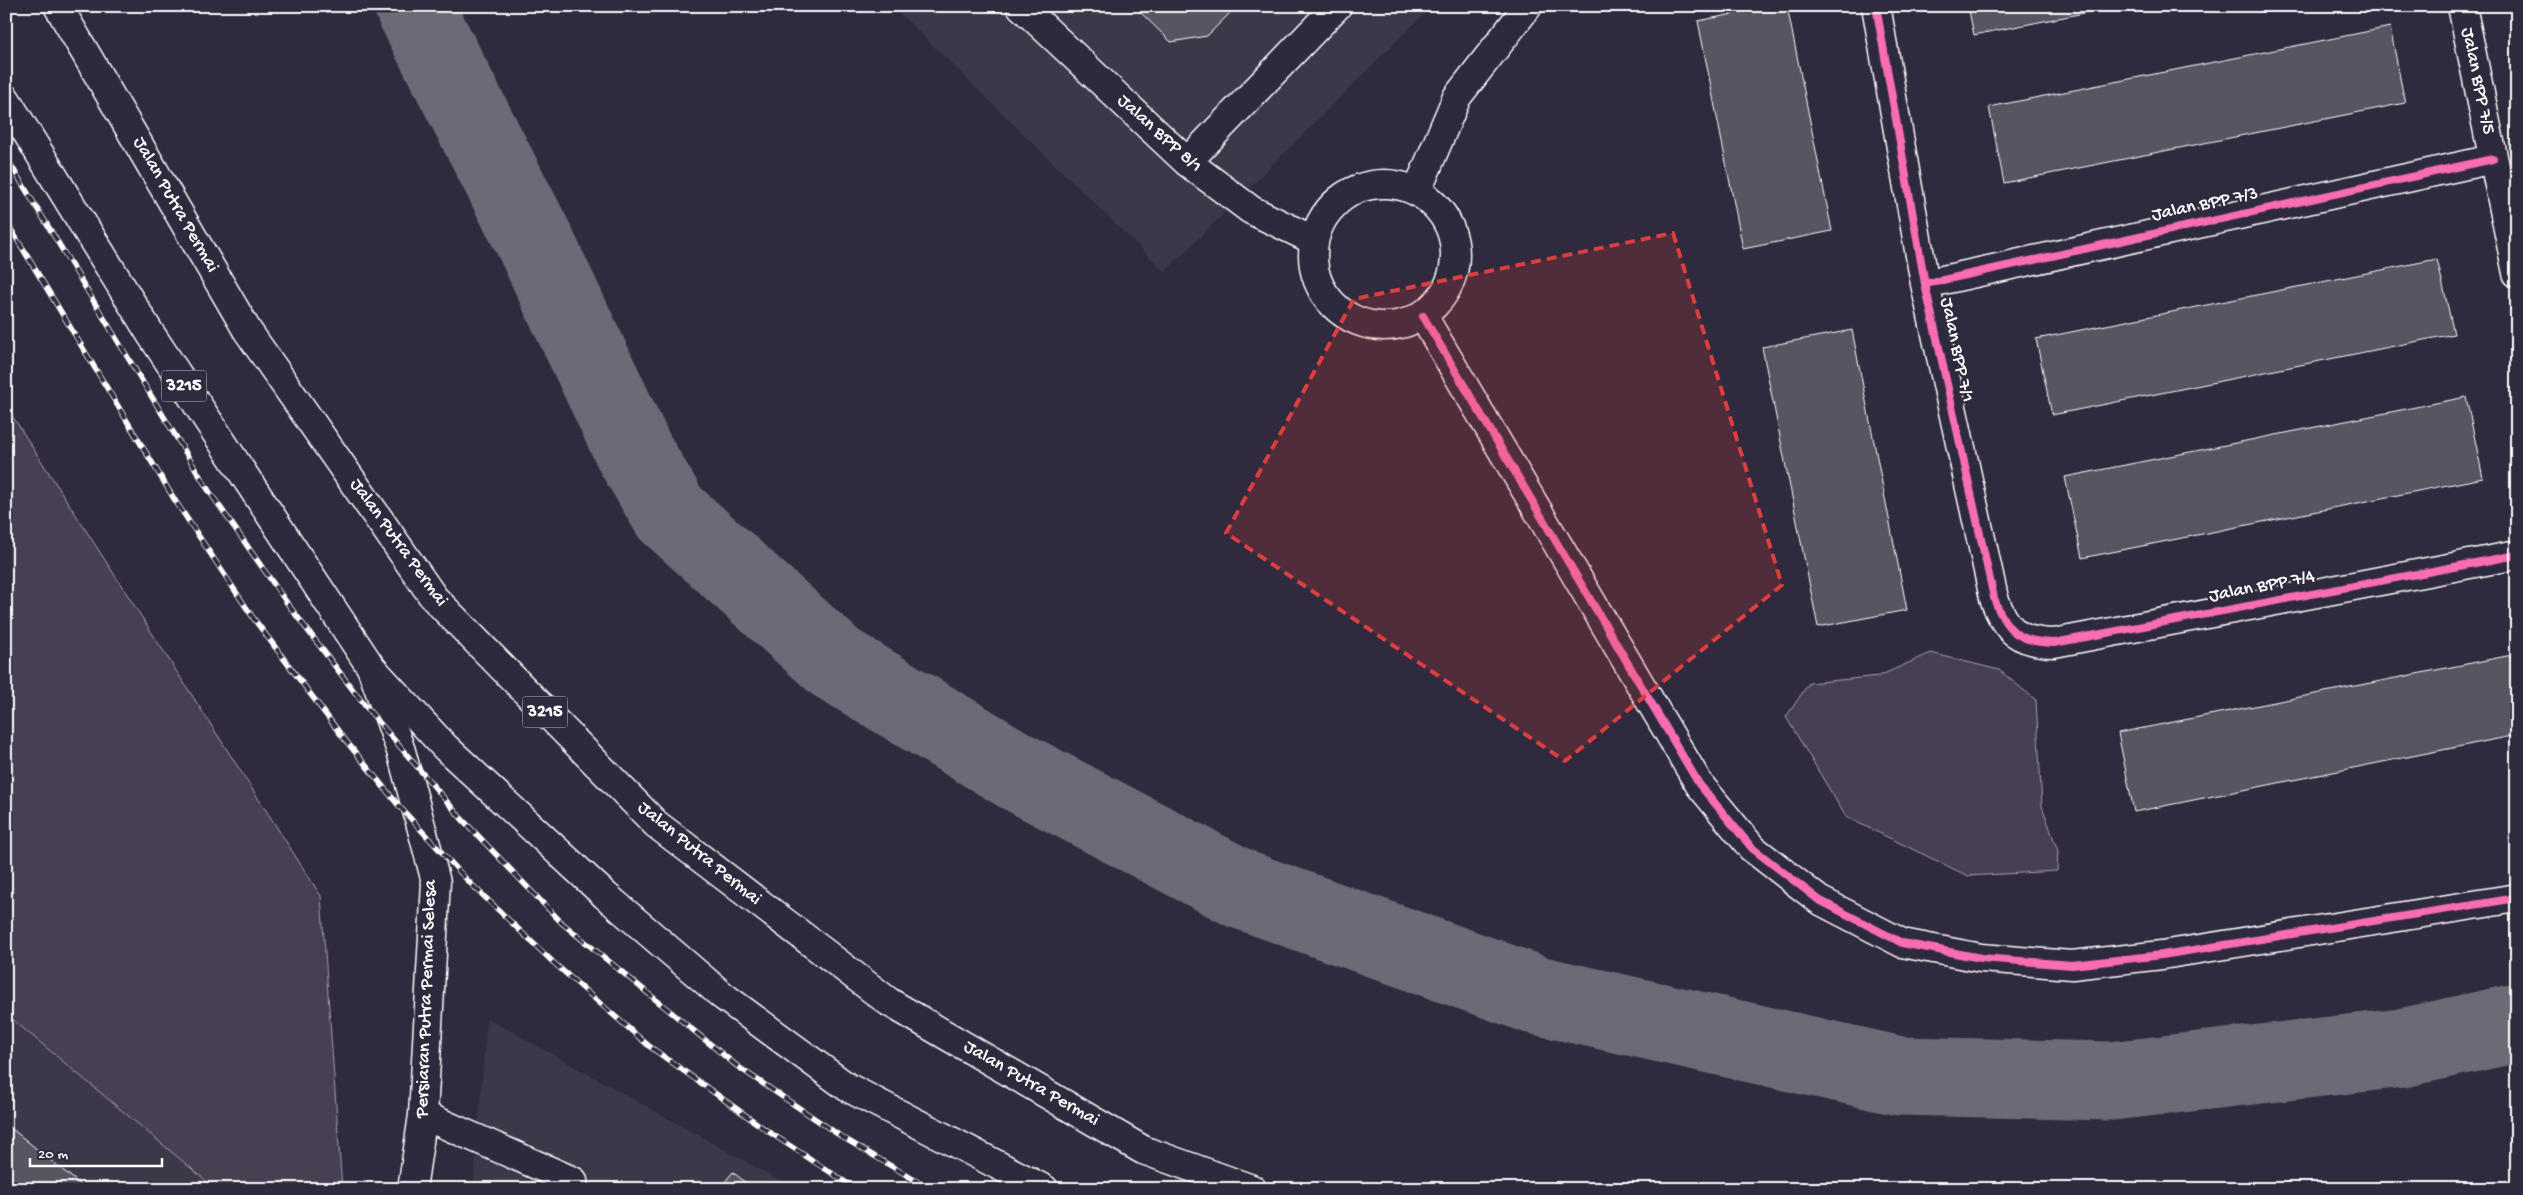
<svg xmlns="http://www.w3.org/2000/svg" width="2523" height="1195" font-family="'Gochi Hand',sans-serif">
<rect width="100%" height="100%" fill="#2f2a3d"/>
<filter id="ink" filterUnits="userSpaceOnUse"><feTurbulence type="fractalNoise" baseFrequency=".02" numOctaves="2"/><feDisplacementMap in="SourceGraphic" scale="10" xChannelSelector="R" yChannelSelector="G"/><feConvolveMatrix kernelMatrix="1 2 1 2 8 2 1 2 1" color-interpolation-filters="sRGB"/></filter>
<g filter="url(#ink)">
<!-- built -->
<path fill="#3c3749" d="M 892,6 L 1432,6 L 1165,272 Z
M 6,1014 L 216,1189 L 6,1189 Z
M 487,1018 L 795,1189 L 473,1189 Z"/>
<!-- green -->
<path fill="#464152" stroke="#a2a0a8" d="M 6,406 L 321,896 L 342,1189 L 216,1189 L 6,1014 Z
M 1931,653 L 1999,670 L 2036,700 L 2042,806 L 2058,851 L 2057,871 L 1968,876 L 1846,817 L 1786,717 L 1809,683 L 1879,676 Z"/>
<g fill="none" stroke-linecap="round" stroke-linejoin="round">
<!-- river -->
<path stroke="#6d6a77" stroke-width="79" d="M 414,6 L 532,236 L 634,452 L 670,513 L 836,663 L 1016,771 L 1243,890 L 1536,995 L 1900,1076 L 2111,1081 L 2402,1048 L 2517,1023"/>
</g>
<!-- building -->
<path fill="#595564" stroke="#fff" d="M 1134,6 L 1237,6 L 1207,36 L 1171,42 Z
M 1774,6 L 1787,6 L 1832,231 L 1743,249 L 1698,21 Z
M 1968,6 L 2119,6 L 1974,35 Z
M 2390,27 L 2405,103 L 2004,183 L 1989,107 Z
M 2437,259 L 2454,334 L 2052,415 L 2036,339 Z
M 1852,330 L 1907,610 L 1818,627 L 1762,347 Z
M 2466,397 L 2483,478 L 2082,558 L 2065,477 Z
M 2517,654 L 2517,735 L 2134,812 L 2118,733 Z
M 6,1124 L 86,1189 L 6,1189 Z
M 733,1172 L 753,1189 L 719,1189 Z"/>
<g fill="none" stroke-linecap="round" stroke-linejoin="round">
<defs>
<path id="minor" d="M 1021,6 L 1187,162 L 1251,210 L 1313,240
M 1876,6 L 1925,284 L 1994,598 C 2006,632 2019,642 2054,643 L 2517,555
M 2462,6 L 2517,273
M 1187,162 L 1337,6
M1313 255a71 71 0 1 1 142 0a71 71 0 1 1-142 0Z
M 1417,191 L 1457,97 L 1528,6
M 1925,284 L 2493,159
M 1423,316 L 1699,784 L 1752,848 L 1819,900 L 1902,943 L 1981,958 L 2072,965 L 2162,955 L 2517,898
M 371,667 L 401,751 L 436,882 L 423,1115 L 412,1189
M 423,1115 L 573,1181 L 574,1189"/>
<path id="major" d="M 58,6 L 247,330 L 434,598 L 656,824 L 889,1002 L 1143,1150 L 1252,1189
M 6,99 L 150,333 L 371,667 L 445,747 L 606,896 L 723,996 L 847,1087 L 1044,1189"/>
</defs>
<!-- minor casing -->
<use href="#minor" stroke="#fff" stroke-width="31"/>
<!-- major casing -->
<use href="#major" stroke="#fff" stroke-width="31"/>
<!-- minor -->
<use href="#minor" stroke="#2f2a3d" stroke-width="28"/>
<!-- major -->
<use href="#major" stroke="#2f2a3d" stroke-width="28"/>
<defs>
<path id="rail" d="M 6,157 L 209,491 L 287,603 L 366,707 L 461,818 L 562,923 L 737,1066 L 842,1137 L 930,1189
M 6,221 L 176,502 L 254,619 L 342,736 L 399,806 L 469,882 L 555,964 L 649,1046 L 769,1132 L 856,1189"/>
</defs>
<!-- rail casing -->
<use href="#rail" stroke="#fff" stroke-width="5.5"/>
<!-- rail -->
<use href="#rail" stroke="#2f2a3d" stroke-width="4" stroke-dasharray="11" stroke-linecap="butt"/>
<defs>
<path id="cycleway" d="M 1876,6 L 1925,284 L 1994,598 C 2006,632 2019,642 2054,643 L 2517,555
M 1925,284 L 2493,159
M 1423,316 L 1699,784 L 1752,848 L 1819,900 L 1902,943 L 1981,958 L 2072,965 L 2162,955 L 2517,898"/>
</defs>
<!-- cycleway casing -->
<use href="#cycleway" stroke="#2f2a3d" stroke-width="11"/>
<!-- cycleway -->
<use href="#cycleway" stroke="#f96db3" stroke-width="8"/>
</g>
</g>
<!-- marked area -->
<path fill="#da3e3e" fill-opacity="0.2" stroke="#da3e3e" stroke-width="4" stroke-dasharray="10 6" stroke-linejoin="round" d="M 1673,233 L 1782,585 L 1565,761 L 1226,533 L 1354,299 Z"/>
<g text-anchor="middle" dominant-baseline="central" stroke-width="4.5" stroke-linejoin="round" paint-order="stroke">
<!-- shield labels -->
<g fill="#2f2a3d" stroke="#c1bfc5" stroke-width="1">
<rect x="161.5" y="370.5" width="45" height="31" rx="4"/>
<rect x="522.5" y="696.5" width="45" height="31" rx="4"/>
</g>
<g font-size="18" font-weight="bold" fill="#fff">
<text x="184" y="386">3215</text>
<text x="545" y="712">3215</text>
</g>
<!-- street labels -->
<g font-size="19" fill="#fff" stroke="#2f2a3d">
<text transform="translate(2477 81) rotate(78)">Jalan BPP 7/5</text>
<text transform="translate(1159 134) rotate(42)">Jalan BPP 8/1</text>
<text transform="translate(175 205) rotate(60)">Jalan Putra Permai</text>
<text transform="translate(2205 205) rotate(-12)">Jalan BPP 7/3</text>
<text transform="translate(1956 350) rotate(78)">Jalan BPP 7/1</text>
<text transform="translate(398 543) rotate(54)">Jalan Putra Permai</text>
<text transform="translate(2262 587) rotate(-11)">Jalan BPP 7/4</text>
<text transform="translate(699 854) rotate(39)">Jalan Putra Permai</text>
<text transform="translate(427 999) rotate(-88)">Persiaran Putra Permai Selesa</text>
<text transform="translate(1031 1084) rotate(30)">Jalan Putra Permai</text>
</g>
</g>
<!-- margin -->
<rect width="2523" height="1195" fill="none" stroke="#2f2a3d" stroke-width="25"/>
<rect x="12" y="12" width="2498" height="1170" fill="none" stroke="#fff" stroke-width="2" filter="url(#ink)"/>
<!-- scale -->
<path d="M30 1158v8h132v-8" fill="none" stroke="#ffffff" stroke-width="2.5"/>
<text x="38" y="1158" font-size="15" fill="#ffffff" stroke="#2f2a3d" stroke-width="4" paint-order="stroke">20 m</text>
</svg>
